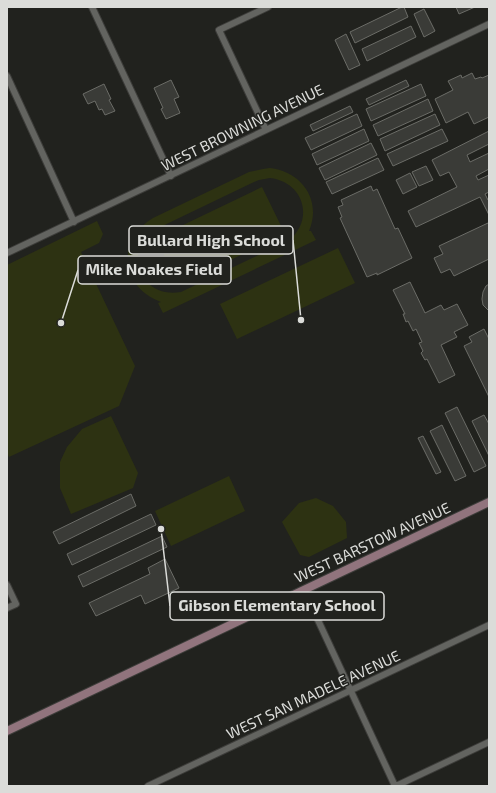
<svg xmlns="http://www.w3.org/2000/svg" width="496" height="793" font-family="'Exo 2',sans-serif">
<rect width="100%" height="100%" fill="#21221e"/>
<!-- green -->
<path fill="#2d3212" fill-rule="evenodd" d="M 270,168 C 302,172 322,200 309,231 L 311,231 L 316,240 L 163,313 L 158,303 L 161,302 C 120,287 116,240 153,218 L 249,172 L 263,169 ZM 270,178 C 304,182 315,220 288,241 L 181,292 C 143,299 122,256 152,231 L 254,182 L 259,180 Z
M 262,187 L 285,234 L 178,285 L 156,238 Z
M 97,221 L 103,234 L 99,243 L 81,252 L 135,366 L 119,406 L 9,457 L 7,452 L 7,265 Z
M 338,248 L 355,283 L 237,339 L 220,304 Z
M 111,416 L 138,473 L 133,488 L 71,514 L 60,488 L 60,462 L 67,447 L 82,429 Z
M 229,476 L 245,511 L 171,546 L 155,511 Z
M 316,498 L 333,506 L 346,522 L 347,538 L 309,557 L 300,555 L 282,522 L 299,503 Z"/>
<!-- building -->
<path fill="#3a3b37" stroke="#6b6c67" d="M 402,7 L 404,7 L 408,17 L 355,43 L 350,32 Z
M 456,7 L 475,7 L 459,14 Z
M 424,9 L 435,31 L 424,37 L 414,14 Z
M 411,26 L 416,37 L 367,61 L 362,49 Z
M 346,34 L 360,65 L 349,70 L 335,40 Z
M 472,73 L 475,79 L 481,77 L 482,78 L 489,75 L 489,117 L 474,124 L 468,112 L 446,123 L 435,99 L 453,90 L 448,81 L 461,75 L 462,78 Z
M 171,80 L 179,97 L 174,99 L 180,113 L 166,119 L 161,109 L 163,108 L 154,88 Z
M 406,80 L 409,86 L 369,105 L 366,99 Z
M 104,84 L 111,99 L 109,100 L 115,111 L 105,115 L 102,109 L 99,110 L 95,101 L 88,104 L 83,94 Z
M 421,84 L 426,96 L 371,121 L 366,109 Z
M 428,99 L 433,111 L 378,136 L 373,125 Z
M 350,106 L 353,112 L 313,131 L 310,125 Z
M 357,114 L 362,126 L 311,150 L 305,138 Z
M 435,114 L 440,125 L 385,151 L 380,139 Z
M 364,129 L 369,141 L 317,165 L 312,154 Z
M 442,129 L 448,141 L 393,166 L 387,154 Z
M 489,131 L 489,144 L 467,155 L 470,162 L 489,153 L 489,169 L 476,176 L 478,180 L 489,175 L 489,192 L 485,194 L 488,200 L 489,199 L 489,215 L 480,197 L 416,227 L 408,211 L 457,187 L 449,172 L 440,176 L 432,160 Z
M 371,143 L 377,155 L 325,180 L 319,168 Z
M 378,158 L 384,170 L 332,194 L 326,182 Z
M 426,166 L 433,180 L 419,186 L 412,172 Z
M 410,173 L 417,187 L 403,194 L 396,180 Z
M 371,186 L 373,191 L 377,189 L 395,229 L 398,228 L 412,258 L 377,275 L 377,273 L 367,277 L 340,218 L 342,217 L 338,207 L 343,205 L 341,200 Z
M 488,223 L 489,225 L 489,259 L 454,276 L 450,269 L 441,273 L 434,258 L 443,254 L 439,246 Z
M 410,282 L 425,313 L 441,305 L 444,310 L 457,304 L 468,325 L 454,332 L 457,337 L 441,345 L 455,375 L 439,383 L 427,359 L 425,360 L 421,353 L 423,351 L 419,343 L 422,342 L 416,329 L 413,331 L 408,321 L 406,322 L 403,314 L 405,314 L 393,290 Z
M 489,284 L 489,311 L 483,305 L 482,299 L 483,292 L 486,286 Z
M 484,329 L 489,339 L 489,397 L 464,346 L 472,342 L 469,337 Z
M 457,407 L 486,466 L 474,472 L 445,413 Z
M 484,415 L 489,424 L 489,456 L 472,421 Z
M 442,425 L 466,476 L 455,481 L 430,431 Z
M 423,436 L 441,472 L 436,474 L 418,438 Z
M 131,494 L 136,506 L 59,544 L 53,532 Z
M 151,514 L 156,525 L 72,565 L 67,554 Z
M 162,536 L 167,547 L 83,587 L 78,576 Z
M 165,559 L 179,588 L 145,604 L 141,595 L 96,616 L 89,603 L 150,574 L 148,568 Z"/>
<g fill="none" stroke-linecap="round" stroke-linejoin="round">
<defs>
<path id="street" d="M 92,7 L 171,176
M 7,76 L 74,222
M 266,130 L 219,30 L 268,7
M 7,253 L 489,24
M 7,585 L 16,604 L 7,608
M 304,590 L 395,786
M 148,786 L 489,625
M 396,786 L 489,742"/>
<path id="secondary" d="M 7,731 L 489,502"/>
</defs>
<!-- street casing -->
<use href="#street" stroke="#3d3d3a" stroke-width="8"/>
<!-- secondary casing -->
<use href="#secondary" stroke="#3d3d3a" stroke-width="10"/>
<!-- street -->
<use href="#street" stroke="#636460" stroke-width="6"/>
<!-- secondary -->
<use href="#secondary" stroke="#91747d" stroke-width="8"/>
</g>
<g text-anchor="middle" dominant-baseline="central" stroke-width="3" stroke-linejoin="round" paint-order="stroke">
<!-- street labels -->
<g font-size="15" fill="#dbdcd9" stroke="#21221e">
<text transform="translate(242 127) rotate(-26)">WEST BROWNING AVENUE</text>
<text transform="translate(372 542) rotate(-25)">WEST BARSTOW AVENUE</text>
<text transform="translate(313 694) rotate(-25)">WEST SAN MADELE AVENUE</text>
</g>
</g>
<!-- callouts -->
<path fill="none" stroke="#dbdcd9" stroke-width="1.5" d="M301 320L293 240M61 323L78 270M161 529L170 606"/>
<g fill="#dbdcd9" stroke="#21221e" stroke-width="1.5">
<circle cx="301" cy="320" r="4"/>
<circle cx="61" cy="323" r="4"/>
<circle cx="161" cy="529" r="4"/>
</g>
<g fill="#21221e" stroke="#dbdcd9" stroke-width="1.5">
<rect x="129" y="226" width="164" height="28" rx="4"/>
<rect x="78" y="256" width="153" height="28" rx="4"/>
<rect x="170" y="592" width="214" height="28" rx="4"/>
</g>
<g font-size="16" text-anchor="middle" font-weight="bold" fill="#dbdcd9">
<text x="211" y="246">Bullard High School</text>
<text x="154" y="275">Mike Noakes Field</text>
<text x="277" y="611">Gibson Elementary School</text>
</g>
<!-- border -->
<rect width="496" height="793" fill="none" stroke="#dbdcd9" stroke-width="16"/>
</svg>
